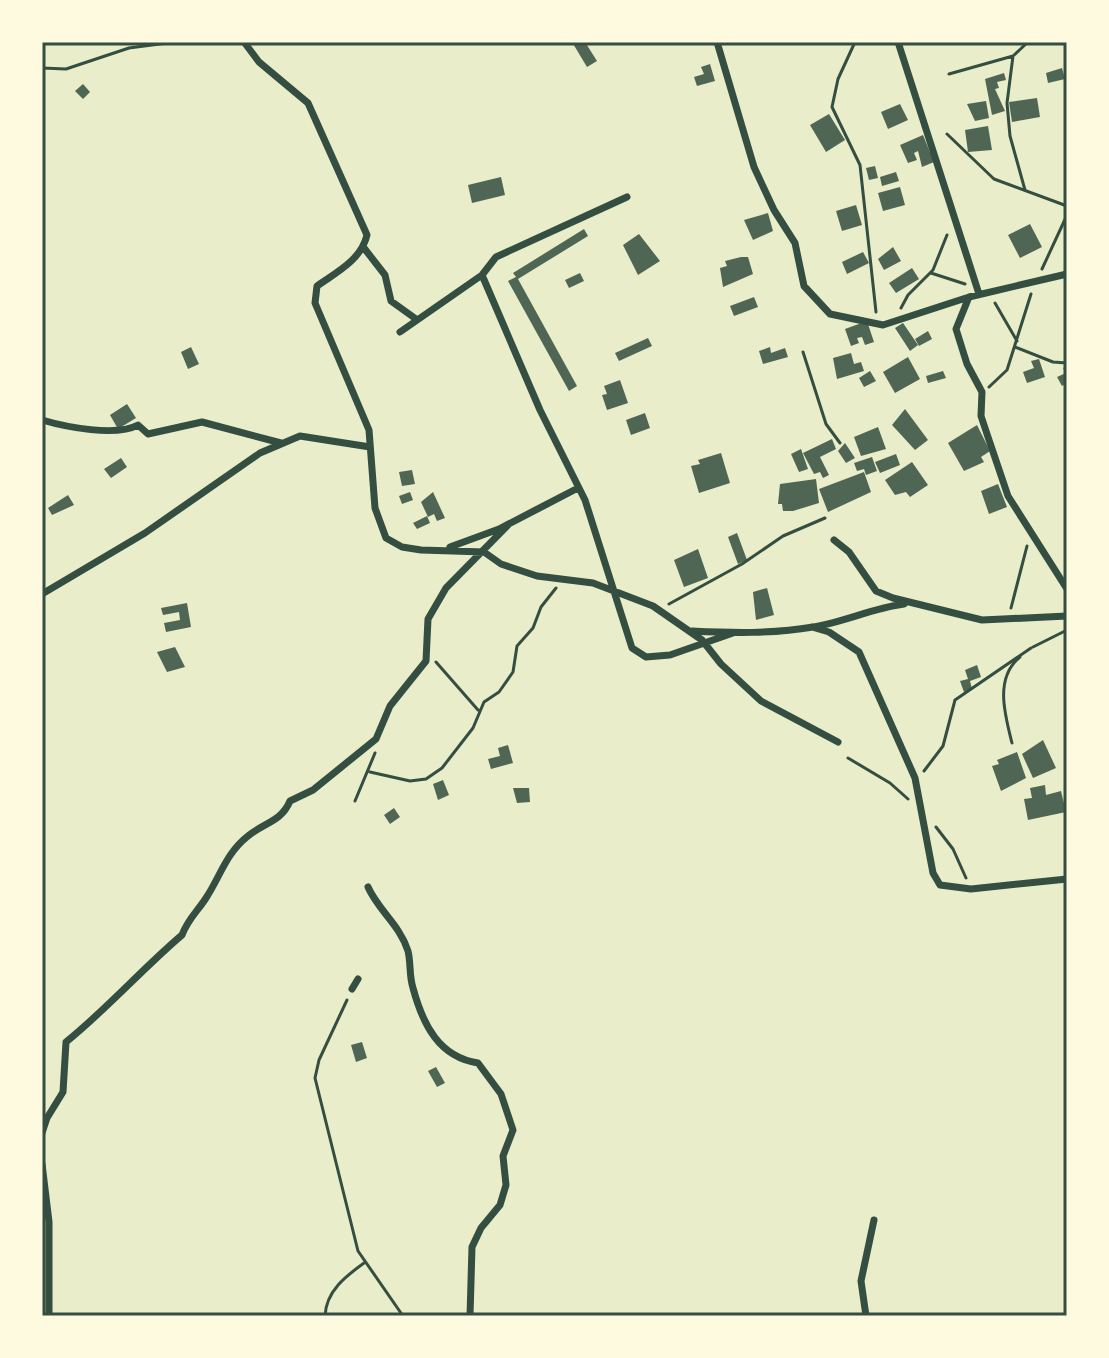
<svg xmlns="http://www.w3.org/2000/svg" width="1109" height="1358" font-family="'Varela Round',sans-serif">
<rect width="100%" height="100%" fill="#e9edc9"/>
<!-- building -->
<path fill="#4f6655" d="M 572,42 L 585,42 L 597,61 L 587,67 Z
M 710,64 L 715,81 L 697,86 L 694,77 L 704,74 L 701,67 Z
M 1062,68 L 1065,79 L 1048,83 L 1046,73 Z
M 1004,73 L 1006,80 L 997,82 L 999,88 L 995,89 L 1005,111 L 992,115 L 985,79 Z
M 83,84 L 90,92 L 83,99 L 75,91 Z
M 1037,98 L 1040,117 L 1012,122 L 1009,102 Z
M 986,101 L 989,118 L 975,121 L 967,104 Z
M 900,104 L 908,120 L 888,129 L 881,112 Z
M 829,114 L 845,140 L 826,152 L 810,125 Z
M 988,126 L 992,150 L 968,152 L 965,130 Z
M 923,135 L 934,162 L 922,167 L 918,151 L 914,153 L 917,160 L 908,163 L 900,145 Z
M 875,166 L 878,178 L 869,180 L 866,168 Z
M 896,172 L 899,181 L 882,186 L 880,177 Z
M 501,177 L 505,195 L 472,203 L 468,185 Z
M 900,187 L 905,205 L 883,211 L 878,193 Z
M 856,205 L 862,225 L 842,231 L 836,211 Z
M 768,213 L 773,231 L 753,240 L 744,220 Z
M 1030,224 L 1042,247 L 1020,258 L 1008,235 Z
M 584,229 L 588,236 L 518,279 L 577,386 L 569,391 L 508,281 L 516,277 L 513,273 Z
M 639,234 L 660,261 L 638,275 L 623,245 Z
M 893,247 L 901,261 L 884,270 L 878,259 Z
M 863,252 L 869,263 L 847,274 L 842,262 Z
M 741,257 L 748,257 L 753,274 L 723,287 L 720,268 L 727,266 L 725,261 Z
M 912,268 L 919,279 L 896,293 L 889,283 Z
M 580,273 L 584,281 L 569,288 L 565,280 Z
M 754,297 L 758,307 L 734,316 L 730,306 Z
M 867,321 L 874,342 L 865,345 L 862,337 L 857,338 L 859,343 L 851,346 L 845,329 Z
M 903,323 L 918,345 L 910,351 L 895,328 Z
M 928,331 L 932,339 L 919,346 L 915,339 Z
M 648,338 L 652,346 L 619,361 L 615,353 Z
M 191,347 L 199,364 L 188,369 L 181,352 Z
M 770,347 L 771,353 L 785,348 L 788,357 L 763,364 L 759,351 Z
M 851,353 L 854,364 L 861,362 L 864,371 L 837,379 L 833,358 Z
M 908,357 L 920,379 L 895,393 L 883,372 Z
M 1039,359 L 1045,377 L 1027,383 L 1023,372 L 1034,368 L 1031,361 Z
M 1067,366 L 1067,383 L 1062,386 L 1057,377 L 1066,373 L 1063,368 Z
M 870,371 L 876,381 L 864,387 L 859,378 Z
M 943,371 L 946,378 L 928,383 L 926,376 Z
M 620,380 L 628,403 L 607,410 L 602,395 L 607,394 L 604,386 Z
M 127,404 L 136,418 L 118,429 L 110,415 Z
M 905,409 L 928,440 L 915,450 L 892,425 Z
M 645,413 L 650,428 L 631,435 L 626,420 Z
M 977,425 L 990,451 L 981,457 L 984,462 L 964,471 L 948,443 Z
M 878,427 L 886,449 L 861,456 L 854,437 Z
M 832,439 L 836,449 L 820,457 L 829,475 L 823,478 L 820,472 L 814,474 L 803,453 Z
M 845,443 L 855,458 L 846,463 L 838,451 Z
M 801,449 L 808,469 L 799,472 L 791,454 Z
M 721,453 L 730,483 L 699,493 L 691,466 L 700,464 L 698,460 Z
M 896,454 L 900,465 L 880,473 L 875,462 Z
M 872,457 L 877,471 L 866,475 L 864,469 L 857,471 L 854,463 Z
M 121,458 L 127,467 L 111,478 L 104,469 Z
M 912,462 L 928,485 L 910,497 L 906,492 L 895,495 L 885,480 Z
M 412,470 L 415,484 L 402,486 L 399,472 Z
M 864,472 L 871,492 L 828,512 L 819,489 Z
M 816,479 L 819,503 L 793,511 L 783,511 L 782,504 L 778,504 L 780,484 Z
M 998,484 L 1007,507 L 989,514 L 981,491 Z
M 410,492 L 413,500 L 402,504 L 399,496 Z
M 433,492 L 445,518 L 437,521 L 434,514 L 428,517 L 421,502 Z
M 68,495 L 74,505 L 52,515 L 48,508 Z
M 427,516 L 430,523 L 417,529 L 413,523 Z
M 737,533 L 747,560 L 738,564 L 728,537 Z
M 698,549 L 708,578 L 684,587 L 674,560 Z
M 767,588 L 774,615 L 756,620 L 753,592 Z
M 187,603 L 191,627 L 166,632 L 164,623 L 180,620 L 179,612 L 163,615 L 161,608 Z
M 175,647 L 185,667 L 167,672 L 157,652 Z
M 977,665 L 981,677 L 970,681 L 972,689 L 964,692 L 960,681 L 968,679 L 965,670 Z
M 1043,740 L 1056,768 L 1033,778 L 1022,754 Z
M 508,745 L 513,763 L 491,769 L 488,759 L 500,756 L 498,748 Z
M 1017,752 L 1026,778 L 1001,791 L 992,766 L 999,764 L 997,760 Z
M 443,780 L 449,795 L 438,800 L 433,784 Z
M 1045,785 L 1046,795 L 1061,791 L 1066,812 L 1028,820 L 1024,799 L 1032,798 L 1030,788 Z
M 513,788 L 529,788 L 530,802 L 517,803 Z
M 394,808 L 400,817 L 390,824 L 384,815 Z
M 362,1042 L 367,1058 L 356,1062 L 351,1045 Z
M 436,1067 L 445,1083 L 437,1087 L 428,1071 Z"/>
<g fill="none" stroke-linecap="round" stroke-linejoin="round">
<!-- path -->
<path stroke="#344e41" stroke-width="3" d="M 855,42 L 838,79 L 832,107 L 860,165 L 876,312
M 1013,56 L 1007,103 L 1010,136 L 1025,190
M 42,68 L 66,69 L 129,48 L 175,42
M 949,74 L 1013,56 L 1028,42
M 947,134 L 994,179 L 1067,206
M 1042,269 L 1067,215
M 931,273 L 965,284
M 995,303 L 1017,341
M 901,308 L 908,295 L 933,270 L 947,235
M 1015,347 L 1053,362 L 1067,363
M 803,352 L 826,424 L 840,443
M 989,387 L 1007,370 L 1031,294
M 669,604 L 742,564 L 783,536 L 825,518
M 1011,608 L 1027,546
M 1033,647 L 1067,630
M 436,662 L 478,710
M 1012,743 C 1005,715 994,678 1020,657
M 848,758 L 890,783 L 908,799
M 924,771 L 943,746 L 955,700 L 1031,648
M 370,772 L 410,781 L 426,779 L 442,768 L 473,728 L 484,702 L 499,692 L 513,672 L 517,646 L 533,628 L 541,607 L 556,588
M 355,801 L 375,753
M 936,827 L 953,849 L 966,878
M 347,1000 L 319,1060 L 315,1078 L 358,1251 L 403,1316
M 325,1316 C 326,1291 346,1276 364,1263"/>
<!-- minor -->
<path stroke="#344e41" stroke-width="7" d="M 244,42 L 259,62 L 308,103 L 367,235 C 361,260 337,272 317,286 L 315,303 L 369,430 L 375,508 L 386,538 L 402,547 L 421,550 L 484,552 L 501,564 L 537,576 L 593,583 L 653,606 L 702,640 L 721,664 L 761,701 L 838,742
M 717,42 L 754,167 L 774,210 L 795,243 L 804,286 L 830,314 L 883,325 L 969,297 L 1067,274
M 898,42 L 979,294
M 364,248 L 385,275 L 391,301 L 416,319
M 482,275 L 540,410 L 585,500 L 632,648 L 646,657 L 670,655 L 733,633
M 969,297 L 956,329 L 967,364 L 982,392 L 981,416 L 988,437 L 1008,496 L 1067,589
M 400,332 L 482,275 L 496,257 L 627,197
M 42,420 C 66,427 116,437 138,425 L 148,434 L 202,422 L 281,443
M 834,540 L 849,552 L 876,591 L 893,598 L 982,620 L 1067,616
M 450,547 L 499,529 L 578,488
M 42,594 L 145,533 L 260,453 L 300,436 L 370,447
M 812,627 L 829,632 L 859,652 L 915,778 L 933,873 L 940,885 L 971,889 L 1067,879
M 692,631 C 732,633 773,634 813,627 C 844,622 873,608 904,604
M 368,887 C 378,910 400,925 408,951 C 411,963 409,976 413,988 C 423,1025 439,1057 478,1063 L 501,1094 L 513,1130 L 503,1156 L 506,1185 L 500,1205 L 481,1228 L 472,1247 L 470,1316
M 352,989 L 358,979
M 42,1133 L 47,1118 L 63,1092 L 66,1042 C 107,1009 142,969 182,935 C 188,919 197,912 206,898 C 220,877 226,853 248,836 C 265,822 281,822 290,801 L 313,790 L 376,739 L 390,706 L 426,661 L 428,619 L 446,588 L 508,525
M 42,1164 L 49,1222 L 49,1316
M 866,1316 L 861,1281 L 874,1220"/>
</g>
<!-- border -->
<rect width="1109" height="1358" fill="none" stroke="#fefae0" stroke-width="88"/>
<rect x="44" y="44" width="1021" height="1270" fill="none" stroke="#344e41" stroke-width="3"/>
</svg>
